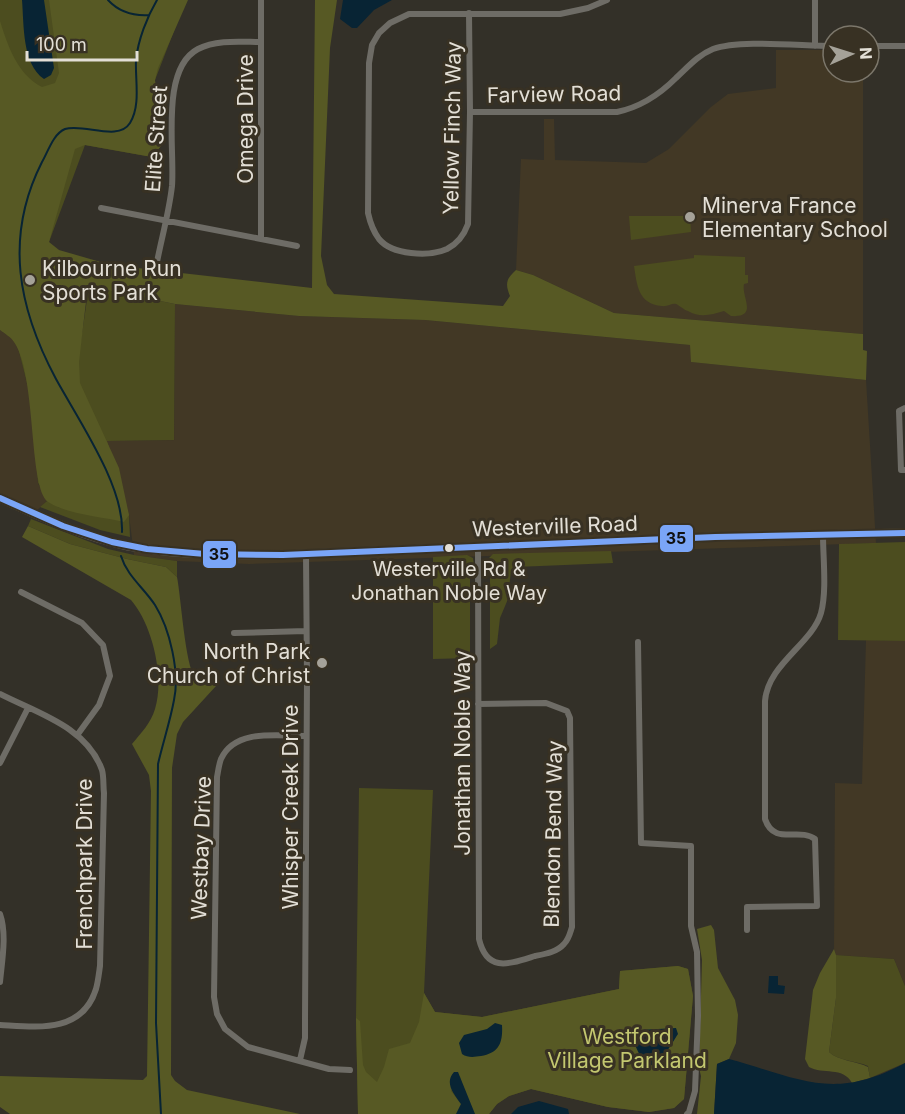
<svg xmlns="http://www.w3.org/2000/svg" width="905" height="1114" font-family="Inter,sans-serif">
<rect width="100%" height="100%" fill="#333028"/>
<!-- built -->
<path fill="#423825" d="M 776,50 L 833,50 L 833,72 L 863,72 L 863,334 L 614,313 L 533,275 L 516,270 L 521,159 L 544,160 L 544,119 L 554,119 L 555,160 L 646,163 L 669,149 L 711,107 L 728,94 L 776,88 Z
M 175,304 L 299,316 L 425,320 L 690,345 L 692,362 L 866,380 L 876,543 L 249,564 L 177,561 L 134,555 L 129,515 L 106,441 L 174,440 Z
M 0,330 L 13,339 L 18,348 L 30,395 L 38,483 L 47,501 L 34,513 L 0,495 Z
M 866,640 L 905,641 L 905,986 L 894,959 L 836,955 L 834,949 L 835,783 L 862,784 Z"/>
<!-- green -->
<path fill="#4c4d1f" d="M 0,0 L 186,0 L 155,80 L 161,146 L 152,157 L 85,145 L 49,242 L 80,347 L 88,293 L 97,288 L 175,304 L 174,440 L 107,441 L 129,515 L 130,537 L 100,530 L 40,507 L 47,501 L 60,508 L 38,483 L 30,395 L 18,348 L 0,318 Z
M 629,216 L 690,216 L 691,232 L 631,240 Z
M 694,255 L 745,257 L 745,275 L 748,275 L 748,283 L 744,284 C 741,297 759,318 731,316 L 724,311 C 711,315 700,318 688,311 C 684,310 679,305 676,304 C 672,303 667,307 662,306 C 638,304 637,285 634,266 L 694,258 Z
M 31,519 L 108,549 L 134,555 L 177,561 L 177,577 L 166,567 L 127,559 L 70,544 L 28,526 Z
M 905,542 L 905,641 L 838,640 L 839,544 Z
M 611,551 L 613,563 L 516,567 L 511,570 L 508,599 L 500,618 L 497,644 L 490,649 L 490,566 L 487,566 C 486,560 489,558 493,554 Z
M 467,555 L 473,558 L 474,565 L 470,566 L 470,658 L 433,659 L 433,557 Z
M 359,788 L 433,790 L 424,993 L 435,1012 L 482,1017 L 619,989 L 620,971 L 678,966 L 688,969 L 693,996 L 684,1099 L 674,1108 L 649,1112 L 608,1107 L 531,1089 L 509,1096 L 497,1104 L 489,1114 L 358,1114 L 356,1018 Z
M 836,955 L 894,959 L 905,986 L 905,1063 L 870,1078 L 868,1066 C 857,1061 838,1061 829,1052 L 836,998 Z"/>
<!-- forest -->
<path fill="#575924" d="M 49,0 L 188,0 L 158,68 L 155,80 L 161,146 L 152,157 L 85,145 L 75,149 L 49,242 L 59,250 L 111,265 L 312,288 L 315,0 L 337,0 L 330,48 L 321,256 L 327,285 L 334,294 L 503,306 L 510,296 C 505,284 506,279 516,270 L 533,275 L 614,313 L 863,334 L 863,350 L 867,351 L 866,380 L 691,362 L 690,345 L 425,320 L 299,316 L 175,304 L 97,288 L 87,293 L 79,362 L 80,383 L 119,468 L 129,515 L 124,522 C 103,517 66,514 48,502 C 28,487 37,375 14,342 C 11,337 5,334 0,330 L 0,21 C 8,46 17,74 42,87 L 55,83 L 59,73 Z
M 28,526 L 70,544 L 127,559 L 166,567 L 177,577 C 181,597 185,664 195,678 C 200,684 209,684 216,686 L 183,722 L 177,734 L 172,768 L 171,1075 L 175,1081 L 187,1090 L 300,1114 L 10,1114 L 0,1107 L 0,1076 L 143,1080 L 147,1076 L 151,791 L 149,775 L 132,744 C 141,733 151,723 155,709 C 165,677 152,624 131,600 L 22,537 Z
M 711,925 L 714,930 L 718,968 L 735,1000 L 738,1015 L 736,1043 L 729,1059 L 717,1064 L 714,1114 L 697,1114 L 701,1076 L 699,1068 L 702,960 L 697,929 Z
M 834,949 L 836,955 L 836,998 L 829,1052 C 838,1061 857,1061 868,1067 L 870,1078 L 852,1083 C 843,1066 823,1075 809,1067 L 805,1059 L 813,990 L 820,973 Z
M 678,966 L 688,969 L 693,996 L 684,1099 L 674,1108 L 649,1112 L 608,1107 L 531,1089 L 509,1096 L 497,1104 L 489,1114 L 475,1114 L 463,1089 L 460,1076 L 451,1091 L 461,1104 L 456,1114 L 358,1114 L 356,1018 L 360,1021 L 363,1065 L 366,1072 L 377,1082 L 384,1067 L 389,1049 L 410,1043 L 419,1022 L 424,993 L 435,1012 L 482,1017 L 619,989 L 620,971 Z"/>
<!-- water -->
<path fill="#082434" d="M 22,0 L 44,0 L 54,68 L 51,75 L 44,79 C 22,64 24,25 22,0 Z
M 343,0 L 392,0 L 374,10 L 357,28 L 352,28 L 340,19 Z
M 769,976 L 778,976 L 778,985 L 785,986 L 784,994 L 768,993 Z
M 495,1023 L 502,1025 C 503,1043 499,1053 481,1056 C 474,1057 468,1058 462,1054 L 459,1043 L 464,1035 L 487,1029 Z
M 676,1028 L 678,1034 C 670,1046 662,1063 646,1067 L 644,1064 L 633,1041 L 634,1036 L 640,1030 Z
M 729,1059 C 799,1078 833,1102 905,1063 L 905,1114 L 714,1114 L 717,1064 Z
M 454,1072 L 458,1072 L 475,1114 L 456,1114 L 461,1104 C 454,1094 444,1083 454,1072 Z
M 539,1101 L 568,1109 L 569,1114 L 511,1114 L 518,1107 Z"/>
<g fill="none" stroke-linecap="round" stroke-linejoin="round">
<!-- stream -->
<path stroke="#082434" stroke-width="2" d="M 108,0 C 119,12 132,16 149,15
M 122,532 C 124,486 79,421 56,379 C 18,308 4,237 42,162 C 48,152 53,134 65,129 C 84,123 118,142 130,123 C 141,105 135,80 136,60 C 138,40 147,17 157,0
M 121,556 C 127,576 144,588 155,605 C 170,629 180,673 174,700 C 170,722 163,742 158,764 L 156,1023 L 161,1114"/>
<!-- street -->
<path stroke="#6e6c66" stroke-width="6" d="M 261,0 L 261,239
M 815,0 L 815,46
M 469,13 L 470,112 L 468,224 C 464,235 457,244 447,249 C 429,257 392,255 379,239 C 373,231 370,222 368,213 L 369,63 L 372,45 L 379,33 L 390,23 L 409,14 L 560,14 L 588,8 L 607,0
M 869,46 L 905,46
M 470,112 L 617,112 C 641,107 659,95 676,78 C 687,68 698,55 713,49 C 740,39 801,46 833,46
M 101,208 L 297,246
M 156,267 C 161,240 169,213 172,186 C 175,149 160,69 198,49 C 217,39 242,42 261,42
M 905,408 L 899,411 L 901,470 L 905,470
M 478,547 L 479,939 C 487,973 509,964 535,956 C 545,954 557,952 564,944 C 569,939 570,933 572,927 L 570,718 L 567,711 L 546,703 L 478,704
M 21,592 L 82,623 L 103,645 L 110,676 L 99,705 L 78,734
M 234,633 L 306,631
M 638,642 L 641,843 L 691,846 L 691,926 L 697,952 L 698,1016 L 695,1091 L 689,1112 L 687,1114
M 0,694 C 37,713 87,727 102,770 C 104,777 103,786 104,793 L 100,966 C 99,973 98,982 96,989 C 82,1034 36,1027 0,1025
M 306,736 C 279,736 235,728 221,759 C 219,764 218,772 217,777 L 214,997 L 217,1014 L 225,1029 L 248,1047 L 329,1069 L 350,1070
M 0,763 L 28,708
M 0,914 C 7,934 2,961 0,982
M 747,930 L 747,907 L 817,906 L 815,839 C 799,827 774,846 765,819 L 765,701 C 768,664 812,644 821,613 C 827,591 823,558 823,535
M 300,1060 L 305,1038 L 305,1020 L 307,680 L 306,554"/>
<!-- primary -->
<path stroke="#706e63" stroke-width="9" d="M 0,498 C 41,517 84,537 128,546 C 179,555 231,555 283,555 L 715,537 L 905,533"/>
<defs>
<path id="bus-1" d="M 0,498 L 63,526 L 112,542 L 147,549 L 205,554 L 283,555 L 715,537 L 905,533"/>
</defs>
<!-- bus-1 casing -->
<use href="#bus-1" stroke="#383123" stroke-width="10"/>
<!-- bus-1 -->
<use href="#bus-1" stroke="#7aa5f7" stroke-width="6"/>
</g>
<!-- markers -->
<g fill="#a5a299" stroke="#383123" stroke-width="2">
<circle cx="690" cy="217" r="6"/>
<circle cx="30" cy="280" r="6"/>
<circle cx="322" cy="663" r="6"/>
</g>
<circle fill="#e3dfd6" stroke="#383123" stroke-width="2" cx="449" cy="548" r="5"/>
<g text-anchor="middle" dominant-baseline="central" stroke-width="6" stroke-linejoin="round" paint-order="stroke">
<!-- bus labels -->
<g font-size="20" fill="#e3dfd6" stroke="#383123">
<text x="449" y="569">Westerville Rd &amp;<tspan x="449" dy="24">Jonathan Noble Way</tspan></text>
</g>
<!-- street labels -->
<g font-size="21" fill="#e3dfd6" stroke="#383123">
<text transform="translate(554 94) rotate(-1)">Farview Road</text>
<text transform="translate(245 119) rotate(-90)">Omega Drive</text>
<text transform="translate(452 128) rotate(-89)">Yellow Finch Way</text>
<text transform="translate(156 139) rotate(-86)">Elite Street</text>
<text transform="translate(555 526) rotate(-2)">Westerville Road</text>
<text transform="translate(462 753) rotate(-90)">Jonathan Noble Way</text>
<text transform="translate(290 807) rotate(-90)">Whisper Creek Drive</text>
<text transform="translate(553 834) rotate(-89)">Blendon Bend Way</text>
<text transform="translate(201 848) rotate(-88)">Westbay Drive</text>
<text transform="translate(84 864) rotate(-90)">Frenchpark Drive</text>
</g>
<!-- poi labels -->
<g font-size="21" fill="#e3dfd6" stroke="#383123" text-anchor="start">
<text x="702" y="205">Minerva France<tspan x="702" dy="24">Elementary School</tspan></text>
<text x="42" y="268">Kilbourne Run<tspan x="42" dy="24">Sports Park</tspan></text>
<text x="310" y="651" text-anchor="end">North Park<tspan x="310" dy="24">Church of Christ</tspan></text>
</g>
<!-- park labels -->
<g font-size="21" fill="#c3c76f" stroke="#383123">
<text x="627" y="1036">Westford<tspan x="627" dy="24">Village Parkland</tspan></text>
</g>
</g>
<g stroke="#383123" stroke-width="2">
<rect x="659" y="524" width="35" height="29" rx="6" fill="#7aa5f7"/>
<rect x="202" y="540" width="35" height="29" rx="6" fill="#7aa5f7"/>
</g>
<g font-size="16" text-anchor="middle" font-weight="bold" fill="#111">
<text x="676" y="544">35</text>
<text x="219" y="560">35</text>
</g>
<!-- north arrow -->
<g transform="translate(851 54) rotate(87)"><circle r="28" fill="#383123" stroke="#7c776b" stroke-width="1.5"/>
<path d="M0-4.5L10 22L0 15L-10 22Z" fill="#a5a299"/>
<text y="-9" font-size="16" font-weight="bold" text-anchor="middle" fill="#e3dfd6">N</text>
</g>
<!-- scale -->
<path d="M27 51v9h110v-9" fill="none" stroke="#e3dfd6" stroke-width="3"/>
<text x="36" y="51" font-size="18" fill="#e3dfd6" stroke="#383123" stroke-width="4.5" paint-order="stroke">100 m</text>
</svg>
